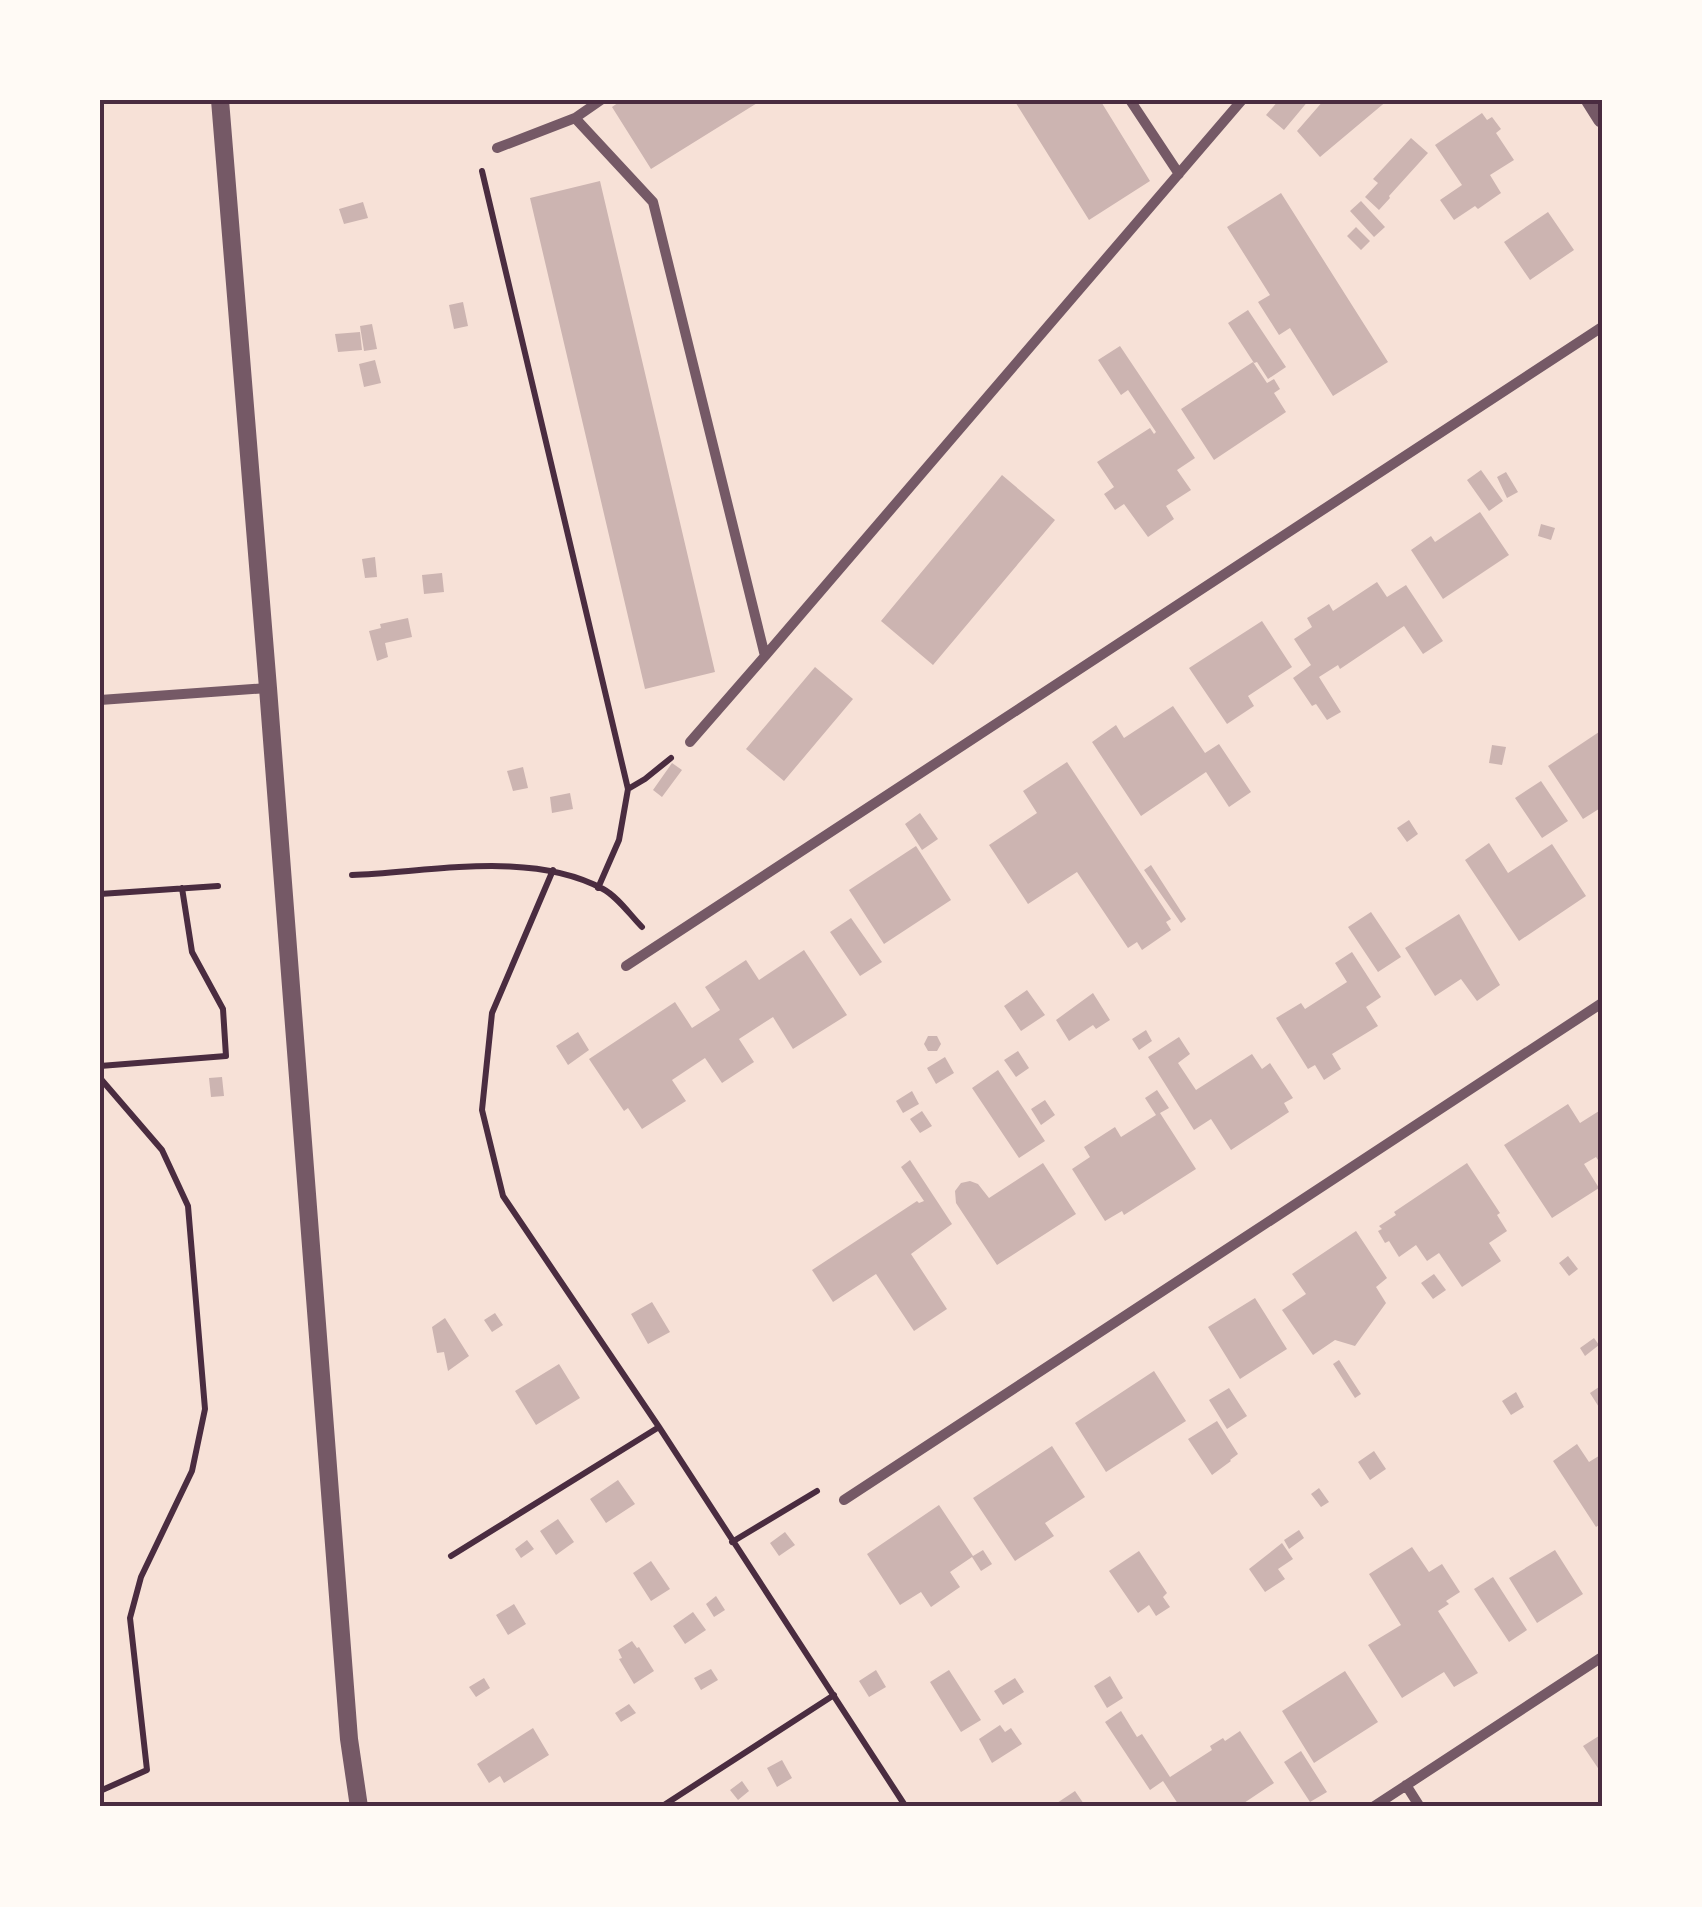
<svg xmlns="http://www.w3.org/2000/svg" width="1702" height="1907" font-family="Inter,sans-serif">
<rect width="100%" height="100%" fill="#f7e1d7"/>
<!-- building -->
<path fill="#ccb4b1" d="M 622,100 L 762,100 L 651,169 L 612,107 Z
M 1014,100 L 1100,100 L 1150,181 L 1089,220 Z
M 1279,100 L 1309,100 L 1284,130 L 1266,115 Z
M 1324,100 L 1388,100 L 1320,157 L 1297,131 Z
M 1482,113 L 1487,120 L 1492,117 L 1501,129 L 1496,133 L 1514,160 L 1490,175 L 1501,193 L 1478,209 L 1475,206 L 1454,220 L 1440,200 L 1462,185 L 1435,145 Z
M 1411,138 L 1428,153 L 1389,196 L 1390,198 L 1379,210 L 1365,197 L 1378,183 L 1373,179 Z
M 600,181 L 715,672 L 645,689 L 530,198 Z
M 1281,193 L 1388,362 L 1333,396 L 1290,328 L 1279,335 L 1258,302 L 1270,295 L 1227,227 Z
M 1361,201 L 1385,227 L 1374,237 L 1350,211 Z
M 363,202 L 368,218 L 344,224 L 339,209 Z
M 1548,212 L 1574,250 L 1530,280 L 1504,242 Z
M 1356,227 L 1370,241 L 1361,250 L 1347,236 Z
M 463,302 L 468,326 L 454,329 L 449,305 Z
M 1248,310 L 1286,367 L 1268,379 L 1257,362 L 1254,363 L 1228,323 Z
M 372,324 L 377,349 L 364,351 L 360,326 Z
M 360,332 L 362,350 L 338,352 L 335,334 Z
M 1120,346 L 1195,458 L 1177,470 L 1191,490 L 1166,506 L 1174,519 L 1148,537 L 1124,504 L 1115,510 L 1104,494 L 1114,487 L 1097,462 L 1150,428 L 1154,434 L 1156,432 L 1128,390 L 1121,395 L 1098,360 Z
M 375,360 L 381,383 L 364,387 L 359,364 Z
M 1253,362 L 1267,383 L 1274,379 L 1280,389 L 1274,393 L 1286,412 L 1214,460 L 1181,409 Z
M 1481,470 L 1503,501 L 1489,511 L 1467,480 Z
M 1506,472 L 1518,492 L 1507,498 L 1497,477 Z
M 1002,475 L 1055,520 L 933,665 L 881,621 Z
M 1480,512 L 1509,555 L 1443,599 L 1411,550 L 1431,536 L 1435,542 Z
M 1541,524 L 1555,528 L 1551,540 L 1538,536 Z
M 375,557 L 377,577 L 365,578 L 362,559 Z
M 442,573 L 444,592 L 424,594 L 422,575 Z
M 1377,582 L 1387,597 L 1406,585 L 1443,641 L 1423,654 L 1404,626 L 1340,669 L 1338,665 L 1319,677 L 1341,712 L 1327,720 L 1316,704 L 1312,706 L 1293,678 L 1311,665 L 1294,639 L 1312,627 L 1307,618 L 1329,604 L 1333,611 Z
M 408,618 L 412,637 L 385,643 L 388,657 L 377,661 L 369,631 L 381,628 L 380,624 Z
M 1262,621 L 1292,667 L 1248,696 L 1254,706 L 1227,724 L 1189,668 Z
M 815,667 L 853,699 L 784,781 L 746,749 Z
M 1173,706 L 1205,753 L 1219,744 L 1251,792 L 1229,807 L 1206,772 L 1141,816 L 1092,742 L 1116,725 L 1124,738 Z
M 1602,730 L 1602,807 L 1583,819 L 1548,766 Z
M 1492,745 L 1506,747 L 1502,765 L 1489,763 Z
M 1067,762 L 1171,919 L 1166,922 L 1171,930 L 1142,950 L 1137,942 L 1128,948 L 1077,872 L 1028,904 L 989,845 L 1037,813 L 1023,791 Z
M 672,763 L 682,770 L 662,797 L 653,790 Z
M 523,767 L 528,788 L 513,791 L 507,771 Z
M 1541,781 L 1568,821 L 1542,838 L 1515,798 Z
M 570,793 L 573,809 L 552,813 L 550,797 Z
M 920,813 L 938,839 L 922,850 L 905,824 Z
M 1409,820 L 1418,834 L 1407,842 L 1397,828 Z
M 1489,843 L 1508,873 L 1552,844 L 1586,896 L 1519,941 L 1465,860 Z
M 916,846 L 951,900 L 884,944 L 849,890 Z
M 1151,865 L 1186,919 L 1181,923 L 1144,870 Z
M 1371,912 L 1401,957 L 1378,972 L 1348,927 Z
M 1459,914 L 1500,985 L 1477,1001 L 1461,979 L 1435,996 L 1405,948 Z
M 851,918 L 882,962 L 860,976 L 830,932 Z
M 804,950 L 847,1015 L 793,1049 L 773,1017 L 739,1039 L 754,1062 L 722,1083 L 705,1058 L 672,1080 L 686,1101 L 642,1129 L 628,1108 L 624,1111 L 589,1059 L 675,1002 L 692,1028 L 720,1010 L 705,987 L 746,960 L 759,980 Z
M 1352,952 L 1381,997 L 1366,1007 L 1378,1026 L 1332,1054 L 1341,1069 L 1324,1080 L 1315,1065 L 1308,1069 L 1276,1018 L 1301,1003 L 1305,1009 L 1347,982 L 1335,963 Z
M 1027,990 L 1045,1015 L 1021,1031 L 1004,1006 Z
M 1093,993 L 1110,1020 L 1096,1029 L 1093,1025 L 1069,1041 L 1056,1020 Z
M 1146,1030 L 1152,1041 L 1139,1050 L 1132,1039 Z
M 578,1032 L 589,1050 L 568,1065 L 556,1046 Z
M 928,1036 L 937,1036 L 941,1044 L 937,1051 L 928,1051 L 924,1044 Z
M 1179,1037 L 1190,1054 L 1178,1063 L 1196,1090 L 1252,1054 L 1262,1069 L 1270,1063 L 1293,1098 L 1284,1103 L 1289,1112 L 1231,1150 L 1211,1119 L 1194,1130 L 1148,1057 Z
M 1018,1051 L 1029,1068 L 1016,1077 L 1004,1060 Z
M 945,1057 L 954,1073 L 936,1084 L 927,1068 Z
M 998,1070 L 1045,1141 L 1019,1158 L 972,1088 Z
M 222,1077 L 224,1096 L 211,1097 L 209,1078 Z
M 1157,1090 L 1169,1108 L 1160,1113 L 1196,1169 L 1124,1215 L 1122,1211 L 1105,1221 L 1072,1169 L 1090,1157 L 1084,1147 L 1115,1127 L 1121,1137 L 1156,1115 L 1145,1098 Z
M 912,1091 L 919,1104 L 903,1113 L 896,1101 Z
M 1045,1100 L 1055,1115 L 1041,1125 L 1031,1109 Z
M 1568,1104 L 1580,1123 L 1599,1111 L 1602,1116 L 1602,1166 L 1596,1157 L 1584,1164 L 1599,1188 L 1552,1218 L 1504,1145 Z
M 922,1111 L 932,1126 L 920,1133 L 910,1119 Z
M 910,1160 L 952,1224 L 911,1254 L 947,1309 L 914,1331 L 876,1274 L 833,1302 L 812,1270 L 917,1201 L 919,1203 L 924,1201 L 901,1167 Z
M 1043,1163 L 1076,1214 L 997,1265 L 956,1203 L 955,1191 L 961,1183 L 970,1181 L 978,1184 L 989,1198 Z
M 1467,1163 L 1500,1213 L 1497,1215 L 1507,1231 L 1489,1243 L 1501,1261 L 1462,1287 L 1439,1253 L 1427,1261 L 1416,1245 L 1399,1257 L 1389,1241 L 1385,1243 L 1378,1231 L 1382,1229 L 1379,1226 L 1396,1215 L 1394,1212 Z
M 1356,1231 L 1387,1278 L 1376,1287 L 1386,1303 L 1355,1346 L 1335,1340 L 1313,1355 L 1282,1310 L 1306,1294 L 1292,1274 Z
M 1568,1256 L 1578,1269 L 1569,1276 L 1559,1263 Z
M 1434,1274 L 1446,1290 L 1433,1299 L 1421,1283 Z
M 1255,1298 L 1287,1349 L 1240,1379 L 1208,1327 Z
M 652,1302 L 670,1332 L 648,1344 L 631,1314 Z
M 495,1313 L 503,1325 L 492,1332 L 484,1320 Z
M 445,1318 L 469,1356 L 448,1371 L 444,1352 L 437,1353 L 432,1327 Z
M 1594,1338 L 1599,1345 L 1585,1356 L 1580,1348 Z
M 1339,1360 L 1361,1394 L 1355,1398 L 1333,1364 Z
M 559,1364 L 580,1398 L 536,1425 L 515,1391 Z
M 1154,1371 L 1186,1421 L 1106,1472 L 1075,1423 Z
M 1602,1385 L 1602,1412 L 1590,1393 Z
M 1229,1388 L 1247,1416 L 1227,1429 L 1209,1400 Z
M 1516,1392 L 1524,1407 L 1511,1415 L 1502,1401 Z
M 1217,1421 L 1238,1454 L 1230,1460 L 1231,1461 L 1212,1475 L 1188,1439 Z
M 1577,1444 L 1589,1462 L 1602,1454 L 1602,1529 L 1599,1525 L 1596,1527 L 1553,1461 Z
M 1052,1446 L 1085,1497 L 1045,1523 L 1054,1536 L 1015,1561 L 973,1498 Z
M 1374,1451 L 1386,1469 L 1370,1480 L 1358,1462 Z
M 618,1480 L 635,1504 L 606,1523 L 590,1499 Z
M 1319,1488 L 1329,1502 L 1321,1507 L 1311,1494 Z
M 939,1505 L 973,1556 L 983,1550 L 992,1564 L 981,1571 L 972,1557 L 950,1572 L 960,1587 L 931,1607 L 921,1592 L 900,1605 L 867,1554 Z
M 558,1519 L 574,1542 L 556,1555 L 540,1531 Z
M 1299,1530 L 1304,1538 L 1289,1549 L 1284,1540 Z
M 785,1532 L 795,1545 L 779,1556 L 770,1543 Z
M 527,1540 L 534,1549 L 521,1558 L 515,1549 Z
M 1282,1543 L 1293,1559 L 1278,1569 L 1285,1579 L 1265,1592 L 1249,1569 Z
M 1412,1547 L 1429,1572 L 1442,1564 L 1460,1592 L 1446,1601 L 1449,1604 L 1438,1611 L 1478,1673 L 1454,1687 L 1444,1672 L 1402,1698 L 1368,1645 L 1401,1625 L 1369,1574 Z
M 1555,1550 L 1583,1594 L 1537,1623 L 1509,1578 Z
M 1139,1551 L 1167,1593 L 1163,1597 L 1170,1607 L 1156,1616 L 1149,1605 L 1138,1613 L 1109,1571 Z
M 651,1561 L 670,1589 L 651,1601 L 633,1573 Z
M 1493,1577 L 1527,1630 L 1509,1642 L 1474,1589 Z
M 716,1596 L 725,1610 L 714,1617 L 706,1604 Z
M 514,1604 L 526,1624 L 508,1635 L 496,1615 Z
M 693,1612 L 706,1630 L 685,1644 L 673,1626 Z
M 632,1641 L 637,1648 L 639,1647 L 654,1671 L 634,1684 L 619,1659 L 622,1658 L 618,1650 Z
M 711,1669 L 718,1680 L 701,1690 L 694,1678 Z
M 876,1670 L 886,1687 L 869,1697 L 859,1681 Z
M 949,1670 L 981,1720 L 961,1732 L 930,1682 Z
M 1345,1671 L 1378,1722 L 1314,1763 L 1282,1711 Z
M 1110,1676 L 1123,1698 L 1107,1708 L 1094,1686 Z
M 484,1678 L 490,1688 L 476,1697 L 469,1687 Z
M 1015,1678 L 1024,1692 L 1003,1705 L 994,1691 Z
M 629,1704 L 636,1713 L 621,1722 L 615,1713 Z
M 1121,1711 L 1137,1737 L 1142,1734 L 1170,1777 L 1212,1750 L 1210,1746 L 1223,1738 L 1225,1741 L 1240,1731 L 1274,1783 L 1238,1807 L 1180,1807 L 1163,1781 L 1150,1790 L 1105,1722 Z
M 1000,1725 L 1005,1732 L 1011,1728 L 1022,1744 L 992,1763 L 979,1739 Z
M 533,1728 L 549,1755 L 504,1783 L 500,1776 L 489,1783 L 477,1764 Z
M 1602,1734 L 1602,1774 L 1583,1746 Z
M 1301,1751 L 1327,1792 L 1310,1802 L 1284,1762 Z
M 782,1760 L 792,1778 L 777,1787 L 767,1768 Z
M 742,1781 L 749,1791 L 738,1800 L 730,1790 Z
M 1075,1791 L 1086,1807 L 1051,1807 Z"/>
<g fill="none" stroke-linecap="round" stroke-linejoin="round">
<!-- path -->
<path stroke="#4a2c40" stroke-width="6" d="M 482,171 L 628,789 L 619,840 L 598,888
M 628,789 L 645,779 L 671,758
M 553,870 L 492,1013 L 482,1110 L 503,1196 L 659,1427 L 906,1807
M 352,875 C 431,872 531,850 603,889 C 618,897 630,915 642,927
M 100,894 L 218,886
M 100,1066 L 226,1056 L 223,1009 L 192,952 L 182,888
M 100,1078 L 162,1150 L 188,1206 L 205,1409 L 192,1471 L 141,1577 L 130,1618 L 147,1770 L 100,1791
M 732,1542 L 817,1491
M 451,1556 L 659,1427
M 661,1807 L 834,1695"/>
<!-- minor -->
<path stroke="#755966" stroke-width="10" d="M 601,100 L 575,118 L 653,202 L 765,656 L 1242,100
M 1130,100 L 1179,174
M 497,148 L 575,118
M 100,700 L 268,688
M 690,742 L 765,656
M 626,966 L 1602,327
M 844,1500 L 1602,1003
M 1406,1785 L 1420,1807
M 1373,1807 L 1602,1657"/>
<!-- tertiary -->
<path stroke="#755966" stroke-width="18" d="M 220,100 L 268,688 L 349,1739 L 359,1807
M 1590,100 L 1602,119"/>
</g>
<!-- border -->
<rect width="1702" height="1907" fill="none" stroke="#fffaf5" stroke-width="205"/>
<rect x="102" y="102" width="1498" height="1702" fill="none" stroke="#4a2c40" stroke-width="4"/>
</svg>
